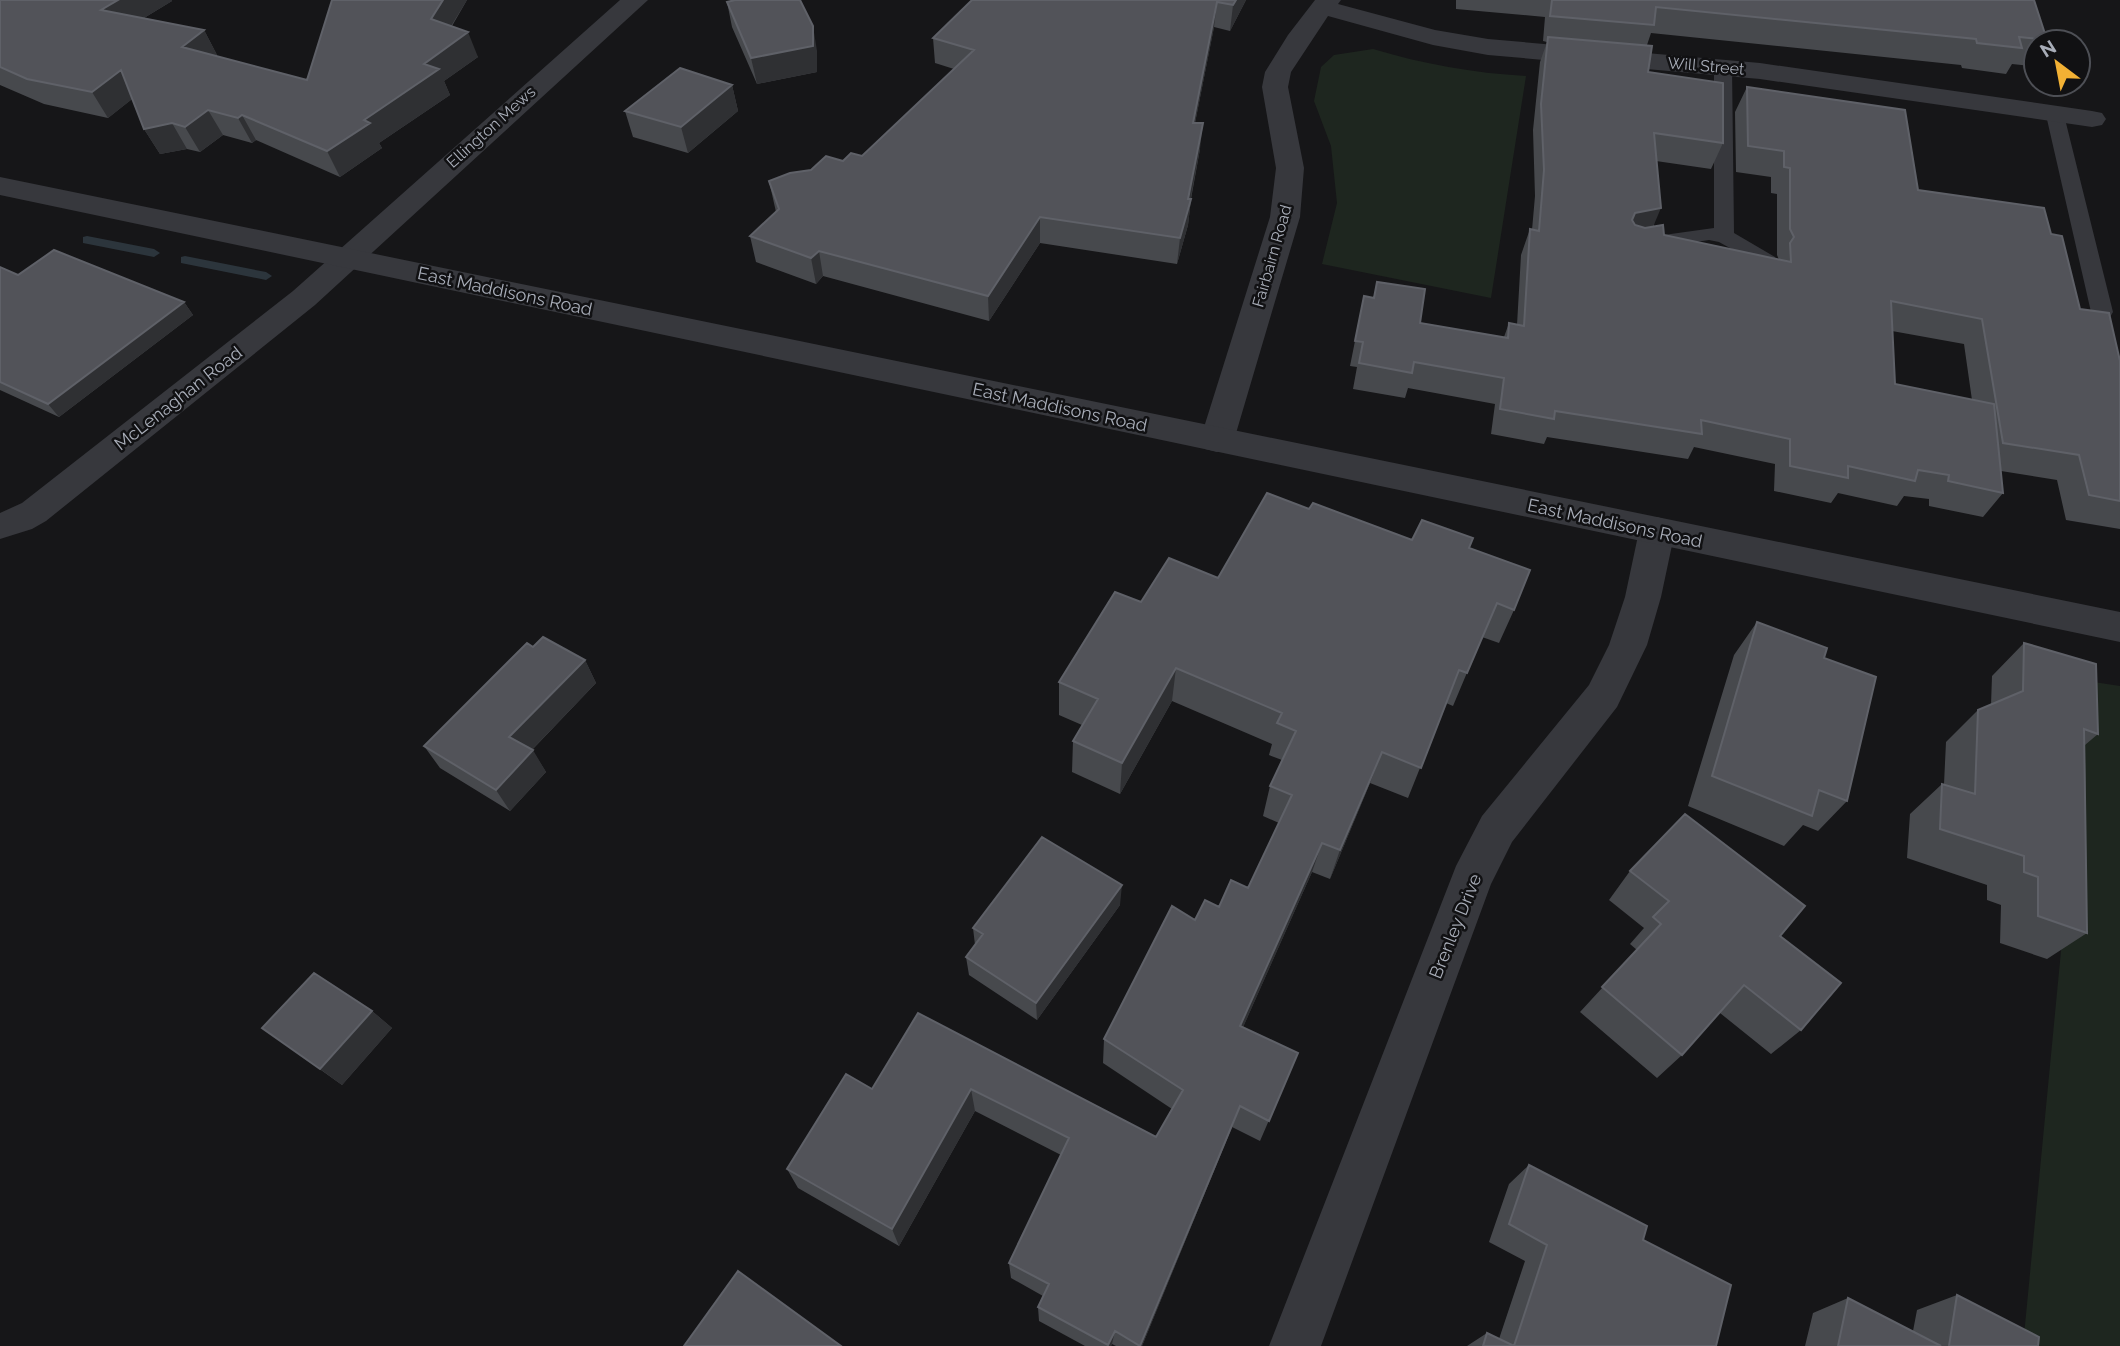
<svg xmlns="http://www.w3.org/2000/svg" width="2120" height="1346" font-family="Raleway,sans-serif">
<rect width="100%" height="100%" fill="#161618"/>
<!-- green -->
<path fill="#1e261f" d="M 1373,49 C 1423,64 1473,73 1526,76 L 1491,298 L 1322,264 L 1337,203 L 1331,146 L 1314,101 L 1321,67 L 1334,55 Z
M 2087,681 L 2120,686 L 2120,1346 L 2023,1346 Z"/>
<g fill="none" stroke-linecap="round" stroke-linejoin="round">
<!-- stream -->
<path fill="#2c353c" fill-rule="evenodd" d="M 87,236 L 154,249 L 160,253 L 154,257 L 83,243 L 83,237 Z
M 185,256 L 266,272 L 272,276 L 266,280 L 181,263 L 181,257 Z"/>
<!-- service -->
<path fill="#37383d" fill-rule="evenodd" d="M 1723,62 L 1732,67 L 1734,233 L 1775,257 L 1778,262 L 1775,267 L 1768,269 L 1719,242 L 1709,240 L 1642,250 L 1635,249 L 1632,244 L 1635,239 L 1642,238 L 1714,228 L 1714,67 Z
M 2055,109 L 2064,115 L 2113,312 L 2110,317 L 2094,317 L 2091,312 L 2046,115 Z"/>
<!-- minor -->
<path fill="#37383d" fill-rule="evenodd" d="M 620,0 L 648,0 L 315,305 L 46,521 L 32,529 L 0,539 L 0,513 L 22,503 L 293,291 Z
M 1315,0 L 1341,0 L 1338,4 L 1435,30 L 1488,39 L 1760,63 L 2092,111 L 2102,113 L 2106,119 L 2102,125 L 2092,127 L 1760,79 L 1488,55 L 1433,45 L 1328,16 L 1291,72 L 1288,87 L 1304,168 L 1300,217 L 1234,440 L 1229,449 L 1217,452 L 1205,449 L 1200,440 L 1270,217 L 1276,168 L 1262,87 L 1265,72 L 1288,35 Z
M 1657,517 L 1670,521 L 1675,531 L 1661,597 L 1647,645 L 1617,707 L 1512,842 L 1491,884 L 1321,1346 L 1269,1346 L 1456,866 L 1482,816 L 1589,685 L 1609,645 L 1625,597 L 1639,531 L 1644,521 Z"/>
<!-- tertiary -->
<path fill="#37383d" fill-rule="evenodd" d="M 0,177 L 2120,612 L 2120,642 L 0,195 Z"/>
</g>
<!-- wall -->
<path fill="#47494d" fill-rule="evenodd" d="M 0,0 L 172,1 L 144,18 L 204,30 L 217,55 L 216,56 L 307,80 L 332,0 L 467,0 L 452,26 L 478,57 L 444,81 L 450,95 L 379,143 L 382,148 L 340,177 L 256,140 L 252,143 L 223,135 L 200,152 L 187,149 L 160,154 L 144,129 L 132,99 L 108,118 L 44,104 L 0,85 Z
M 972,0 L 1246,0 L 1230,31 L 1214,27 L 1195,123 L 1200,149 L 1191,199 L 1188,225 L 1177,264 L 1040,243 L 989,321 L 823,276 L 816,284 L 756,262 L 750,236 L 776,212 L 769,181 L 862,156 L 954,69 L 935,63 L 933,38 Z
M 1456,0 L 2034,0 L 2047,40 L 2046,42 L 2036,42 L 2036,58 L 2031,66 L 2012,64 L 2006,74 L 1962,68 L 1961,65 L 1651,33 L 1647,45 L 1648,72 L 1723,143 L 1711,169 L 1656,161 L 1654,227 L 1664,235 L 1779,260 L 1777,255 L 1777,194 L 1771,193 L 1771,177 L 1736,172 L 1735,112 L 1747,87 L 1918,190 L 2051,234 L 2080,309 L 2120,361 L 2120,529 L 2066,520 L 2057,480 L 2001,471 L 2003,493 L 1983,517 L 1929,506 L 1929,499 L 1904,496 L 1897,506 L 1838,493 L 1831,503 L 1774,491 L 1775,464 L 1694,447 L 1688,459 L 1547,437 L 1544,444 L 1491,434 L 1495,404 L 1408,388 L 1405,398 L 1353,389 L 1357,367 L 1350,366 L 1364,296 L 1420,323 L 1504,337 L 1509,323 L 1517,325 L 1521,255 L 1530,229 L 1532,230 L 1535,196 L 1533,130 L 1540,62 L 1547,42 L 1543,41 L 1545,17 L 1456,9 ZM 1892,331 L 1964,344 L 1972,400 L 1895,384 Z
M 727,2 L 817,51 L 817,72 L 757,84 L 732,27 Z
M 732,85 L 738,111 L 688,153 L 633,137 L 625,111 Z
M 0,267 L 18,275 L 184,302 L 193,315 L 59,417 L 0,390 Z
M 1309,509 L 1412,540 L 1473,538 L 1469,548 L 1514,610 L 1499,643 L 1482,637 L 1453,706 L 1446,703 L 1408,798 L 1370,783 L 1330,879 L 1312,872 L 1243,1027 L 1298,1053 L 1260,1141 L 1232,1127 L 1142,1346 L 1116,1346 L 1112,1344 L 1111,1346 L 1085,1346 L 1039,1321 L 1038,1307 L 1043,1296 L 1011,1278 L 1009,1263 L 1061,1155 L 975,1111 L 899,1246 L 798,1188 L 787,1169 L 872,1089 L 918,1013 L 1156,1137 L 1172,1109 L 1103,1063 L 1104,1039 L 1195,920 L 1219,907 L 1248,888 L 1279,823 L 1263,816 L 1270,786 L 1282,760 L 1269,755 L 1272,744 L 1172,701 L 1120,794 L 1072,772 L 1073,741 L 1082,725 L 1059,715 L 1059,682 L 1141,602 L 1218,578 Z
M 1757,622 L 1824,658 L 1847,801 L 1818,831 L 1803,825 L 1784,846 L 1688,806 L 1734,655 Z
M 2024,643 L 2098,734 L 2085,745 L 2087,933 L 2047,959 L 2000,943 L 2001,905 L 1987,900 L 1987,885 L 1907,858 L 1910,814 L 1942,784 L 1944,784 L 1946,742 L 1978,710 L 1991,705 L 1992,676 Z
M 533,647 L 585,660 L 596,683 L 532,750 L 546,772 L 510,811 L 440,768 L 424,746 Z
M 1630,871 L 1780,936 L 1801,1030 L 1771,1054 L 1720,1013 L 1682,1055 L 1657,1078 L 1580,1012 L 1637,950 L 1630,944 L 1644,928 L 1609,900 Z
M 1120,905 L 1037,1020 L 969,975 L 966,957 L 975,945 L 973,928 Z
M 372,1011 L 392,1028 L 342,1085 L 262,1028 Z
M 1529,1165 L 1643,1240 L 1716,1346 L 1467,1346 L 1487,1333 L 1499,1339 L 1525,1261 L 1489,1242 L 1509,1184 Z
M 1957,1295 L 2038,1346 L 1805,1346 L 1813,1313 L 1848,1298 L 1913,1331 L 1917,1310 Z"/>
<!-- shaded-wall -->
<path fill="#2f3033" d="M 118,0 L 172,0 L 172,1 L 116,35 L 101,10 Z
M 443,0 L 467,0 L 440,44 L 431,19 Z
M 1236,0 L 1246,0 L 1230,31 L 1233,5 Z
M 1217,2 L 1214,27 L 1190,148 L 1193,123 Z
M 813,26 L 817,51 L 817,72 L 757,84 L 751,58 Z
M 204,30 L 217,55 L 196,73 L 182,47 Z
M 468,32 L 478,57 L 444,81 L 450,95 L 379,143 L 382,148 L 340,177 L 327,151 L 364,120 L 424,64 Z
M 121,70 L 136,96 L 108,118 L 92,92 Z
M 732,85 L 738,111 L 688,153 L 681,127 Z
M 208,110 L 223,135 L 200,152 L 185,127 Z
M 242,115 L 256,140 L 252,143 L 238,118 Z
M 172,123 L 187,149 L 160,154 L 144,129 Z
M 1203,123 L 1200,149 L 1190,202 L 1191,199 L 1188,225 L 1177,264 L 1180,238 Z
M 1661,208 L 1650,234 L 1625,239 L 1635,213 Z
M 1040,217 L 1040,243 L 989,321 L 988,296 Z
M 819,251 L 823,276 L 816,284 L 811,258 Z
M 184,302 L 193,315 L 59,417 L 48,404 Z
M 585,660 L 596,683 L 523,759 L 509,737 Z
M 1176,668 L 1172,701 L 1120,794 L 1122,763 Z
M 533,750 L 546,772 L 510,811 L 496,790 Z
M 1382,752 L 1370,783 L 1330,879 L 1340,850 Z
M 1322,843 L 1312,872 L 1233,1050 L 1240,1026 Z
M 1122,885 L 1120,905 L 1037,1020 L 1036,1003 Z
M 372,1011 L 392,1028 L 342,1085 L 320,1069 Z
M 971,1089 L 975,1111 L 899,1246 L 892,1229 Z
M 1240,1106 L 1232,1127 L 1142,1346 L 1140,1346 Z
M 1115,1331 L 1112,1344 L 1111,1346 L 1108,1346 Z"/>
<!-- building -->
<path fill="#525359" stroke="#5f6168" stroke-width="2" d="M 0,0 L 118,0 L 101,10 L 204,30 L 182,47 L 307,80 L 332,0 L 443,0 L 431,19 L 468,32 L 424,64 L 439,69 L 364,120 L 370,123 L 327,151 L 242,115 L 238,118 L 208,110 L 185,127 L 172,123 L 144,129 L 121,70 L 92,92 L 27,79 L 0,67 Z
M 735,0 L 800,0 L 813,26 L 813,46 L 751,58 L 727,2 Z
M 972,0 L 1236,0 L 1233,5 L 1217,2 L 1193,123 L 1203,123 L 1188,199 L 1191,199 L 1180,238 L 1040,217 L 988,296 L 819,251 L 811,258 L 750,236 L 779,209 L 769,181 L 790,173 L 811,170 L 826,156 L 843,161 L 851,153 L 862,156 L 974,50 L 933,38 Z
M 1552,0 L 2034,0 L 2047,40 L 2019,37 L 2022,48 L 1977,43 L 1976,39 L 1656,7 L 1654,25 L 1550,16 Z
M 1548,37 L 1652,46 L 1648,72 L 1723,83 L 1723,143 L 1654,133 L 1661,208 L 1635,213 L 1632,220 L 1635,225 L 1645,228 L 1663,225 L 1664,235 L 1791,262 L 1790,243 L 1794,237 L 1790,229 L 1790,168 L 1784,167 L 1784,151 L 1748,146 L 1747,87 L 1905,110 L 1918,190 L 2044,208 L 2051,234 L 2062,236 L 2080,309 L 2109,313 L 2120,361 L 2120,501 L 2089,495 L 2079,455 L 2003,443 L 1982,319 L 1891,301 L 1895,384 L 1994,404 L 2003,493 L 1948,481 L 1949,475 L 1918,470 L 1915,481 L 1848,466 L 1848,478 L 1790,466 L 1790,439 L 1701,420 L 1702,434 L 1555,411 L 1554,419 L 1500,409 L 1504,378 L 1414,362 L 1412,373 L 1359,363 L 1363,342 L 1355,341 L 1364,296 L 1374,298 L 1377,282 L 1425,289 L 1420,323 L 1508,338 L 1509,323 L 1524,326 L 1530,229 L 1539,231 L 1544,170 L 1541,104 Z
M 680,68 L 732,85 L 681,127 L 625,111 Z
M 54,250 L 184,302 L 48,404 L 0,382 L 0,267 L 18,275 Z
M 1267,493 L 1309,509 L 1313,503 L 1412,540 L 1422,520 L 1473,538 L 1469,548 L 1530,570 L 1514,610 L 1497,603 L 1467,673 L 1459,670 L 1421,768 L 1382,752 L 1340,850 L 1322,843 L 1240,1026 L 1298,1053 L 1269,1121 L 1240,1106 L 1140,1346 L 1115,1331 L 1108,1345 L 1038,1307 L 1049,1284 L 1009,1263 L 1069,1138 L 971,1089 L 892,1229 L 787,1169 L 846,1074 L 872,1089 L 918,1013 L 1156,1137 L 1183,1090 L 1104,1039 L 1172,906 L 1195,920 L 1205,900 L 1219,907 L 1231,880 L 1248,888 L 1292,795 L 1270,786 L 1296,731 L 1277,723 L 1282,713 L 1176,668 L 1122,763 L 1073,741 L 1098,699 L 1059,682 L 1115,592 L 1141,602 L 1169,558 L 1218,578 Z
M 1757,622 L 1827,648 L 1824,658 L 1876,677 L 1847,801 L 1819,790 L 1812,816 L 1712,776 Z
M 543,637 L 585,660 L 509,737 L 533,750 L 496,790 L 424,746 L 527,643 L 533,647 Z
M 2024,643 L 2096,664 L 2098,734 L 2084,729 L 2087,933 L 2038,916 L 2038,877 L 2024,872 L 2024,856 L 1940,829 L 1942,784 L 1975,794 L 1978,710 L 2023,691 Z
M 1685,814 L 1805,906 L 1780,936 L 1841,983 L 1801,1030 L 1744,985 L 1682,1055 L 1602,987 L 1661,924 L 1653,917 L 1669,901 L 1630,871 Z
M 1042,837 L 1122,885 L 1036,1003 L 966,957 L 983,934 L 973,928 Z
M 314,973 L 372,1011 L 320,1069 L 262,1028 Z
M 1529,1165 L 1647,1226 L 1643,1240 L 1731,1285 L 1716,1346 L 1514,1346 L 1547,1245 L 1509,1224 Z
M 738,1271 L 841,1346 L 684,1346 Z
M 1957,1295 L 2039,1337 L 2038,1346 L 1949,1346 Z
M 1848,1298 L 1941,1346 L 1838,1346 Z
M 1487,1333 L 1514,1346 L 1483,1346 Z"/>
<g text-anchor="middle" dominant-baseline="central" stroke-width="5" stroke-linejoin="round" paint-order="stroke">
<!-- far-street labels -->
<g font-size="16" fill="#a8adb8" stroke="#111113">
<text transform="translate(1706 66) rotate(5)">Will Street</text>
<text transform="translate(491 127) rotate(-42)">Ellington Mews</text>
<text transform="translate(1272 256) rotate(-74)">Fairbairn Road</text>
</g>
<!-- street labels -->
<g font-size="18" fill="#a8adb8" stroke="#111113">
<text transform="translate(505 291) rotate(12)">East Maddisons Road</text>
<text transform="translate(178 398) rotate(-38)">McLenaghan Road</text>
<text transform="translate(1060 407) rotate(12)">East Maddisons Road</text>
<text transform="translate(1615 523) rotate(12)">East Maddisons Road</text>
<text transform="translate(1455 926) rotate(-68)">Brenley Drive</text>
</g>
</g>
<!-- north arrow -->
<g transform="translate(2057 63) rotate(328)"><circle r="33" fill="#111113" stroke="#4d4f55" stroke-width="2"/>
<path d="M0-5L12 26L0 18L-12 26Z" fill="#f2b134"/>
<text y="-10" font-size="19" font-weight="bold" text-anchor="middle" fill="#a8adb8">N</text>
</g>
</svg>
